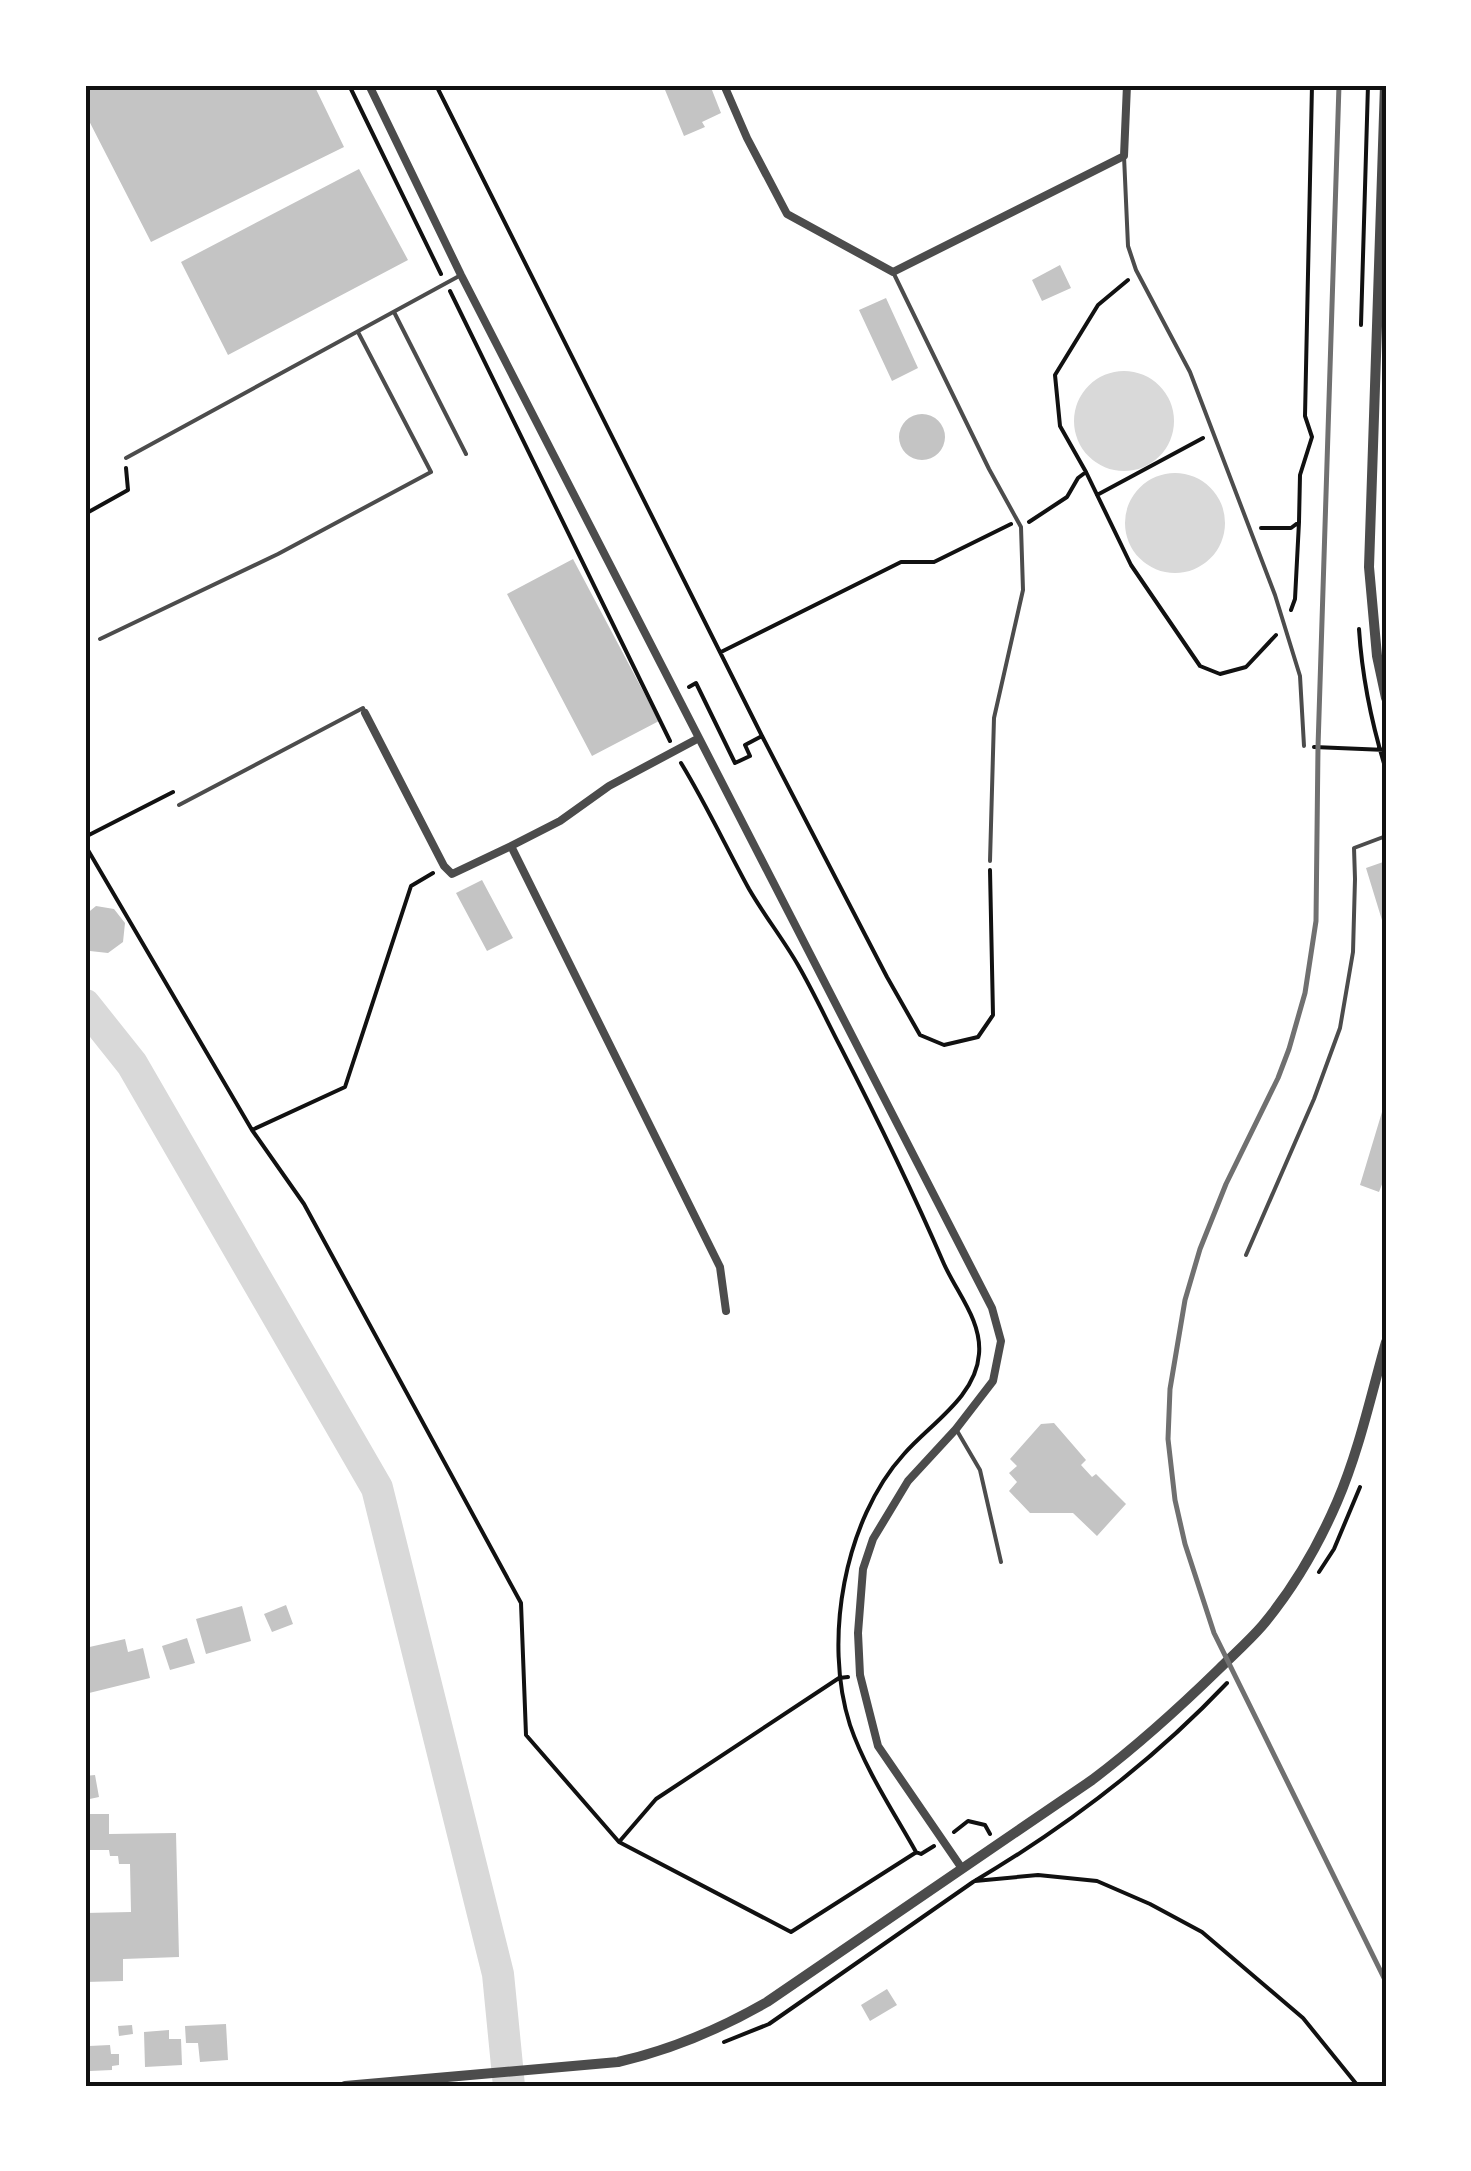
<svg xmlns="http://www.w3.org/2000/svg" width="1471" height="2171" font-family="'Open Sans',sans-serif">
<rect width="100%" height="100%" fill="#fff"/>
<!-- water -->
<path fill="#d9d9d9" d="M1074 421a50 50 0 1 1 100 0a50 50 0 1 1-100 0Z
M1125 523a50 50 0 1 1 100 0a50 50 0 1 1-100 0Z"/>
<g fill="none" stroke-linecap="round" stroke-linejoin="round">
<!-- river -->
<path stroke="#d9d9d9" stroke-width="32" d="M 85,1005 L 132,1064 L 377,1488 L 498,1974 L 509,2086"/>
</g>
<!-- building -->
<path fill="#c4c4c4" d="M 85,85 L 314,85 L 344,147 L 151,242 L 85,113 Z
M 663,85 L 710,85 L 721,113 L 702,122 L 705,127 L 684,136 Z
M 359,169 L 408,260 L 228,355 L 181,262 Z
M 1060,265 L 1071,288 L 1042,301 L 1032,280 Z
M 886,298 L 918,368 L 892,381 L 859,310 Z
M899 437a23 23 0 1 1 46 0a23 23 0 1 1-46 0Z
M 573,559 L 659,721 L 592,756 L 507,594 Z
M 1386,861 L 1386,930 L 1385,930 L 1366,868 Z
M 482,880 L 513,938 L 487,951 L 456,893 Z
M 96,906 L 114,909 L 125,923 L 123,942 L 108,953 L 90,951 L 85,944 L 85,915 Z
M 1385,1102 L 1386,1174 L 1379,1192 L 1360,1185 Z
M 1054,1423 L 1086,1460 L 1081,1465 L 1092,1477 L 1096,1474 L 1126,1504 L 1097,1536 L 1073,1513 L 1030,1513 L 1009,1491 L 1017,1482 L 1009,1473 L 1017,1466 L 1010,1459 L 1041,1424 Z
M 286,1605 L 293,1624 L 272,1632 L 264,1614 Z
M 242,1606 L 251,1641 L 206,1654 L 196,1619 Z
M 187,1638 L 195,1663 L 170,1670 L 162,1646 Z
M 125,1639 L 128,1652 L 143,1648 L 150,1678 L 85,1694 L 85,1648 Z
M 95,1775 L 99,1797 L 85,1800 L 85,1776 Z
M 85,1814 L 109,1814 L 109,1834 L 176,1833 L 179,1957 L 123,1959 L 123,1981 L 85,1982 L 85,1913 L 131,1912 L 130,1864 L 119,1864 L 118,1856 L 110,1856 L 109,1850 L 85,1850 Z
M 887,1989 L 897,2005 L 870,2021 L 861,2005 Z
M 226,2024 L 228,2060 L 200,2062 L 198,2043 L 186,2043 L 185,2026 Z
M 132,2025 L 133,2034 L 119,2036 L 118,2026 Z
M 169,2030 L 169,2039 L 181,2039 L 182,2065 L 145,2067 L 144,2032 Z
M 110,2045 L 111,2054 L 119,2054 L 119,2065 L 112,2066 L 112,2070 L 90,2071 L 90,2067 L 85,2067 L 85,2054 L 90,2054 L 89,2046 Z"/>
<g fill="none" stroke-linecap="round" stroke-linejoin="round">
<!-- path -->
<path stroke="#111" stroke-width="4" d="M 349,85 L 441,274
M 436,85 L 762,736 L 887,977 L 920,1035 L 944,1045 L 978,1037 L 993,1015 L 990,870
M 450,291 L 670,741
M 1361,325 L 1368,85
M 1086,472 L 1060,426 L 1055,375 L 1098,305 L 1128,280
M 1097,495 L 1203,438
M 85,514 L 128,490 L 126,468
M 1029,522 L 1067,497 L 1078,478 L 1086,472 L 1131,565 L 1200,666 L 1220,674 L 1246,667 L 1276,635
M 1261,528 L 1291,528 L 1299,522 L 1300,475 L 1312,437 L 1305,416 L 1312,85
M 1291,610 L 1295,599 L 1299,522
M 1359,629 C 1362,676 1372,725 1386,770
M 721,652 L 901,562 L 934,562 L 1011,524
M 689,687 L 696,683 L 735,763 L 750,756 L 745,745 L 762,736
M 1314,747 L 1386,750
M 681,763 C 706,804 726,847 749,889 C 764,915 783,939 798,965 C 813,991 826,1019 840,1046 C 877,1118 912,1190 944,1264 C 957,1293 982,1321 979,1354 C 976,1397 930,1424 904,1454 C 844,1520 823,1641 850,1725 C 865,1769 893,1811 916,1852 L 921,1854 L 934,1846
M 85,837 L 173,792
M 85,845 L 252,1130 L 304,1204 L 521,1603 L 526,1735 L 619,1842 L 791,1932 L 915,1853
M 252,1130 L 345,1087 L 411,886 L 433,873
M 1319,1572 L 1334,1549 L 1360,1487
M 954,1832 L 968,1821 L 985,1825 L 990,1834
M 619,1842 L 656,1799 L 839,1678 L 848,1677
M 975,1881 L 1038,1875 L 1097,1881 L 1150,1904 L 1202,1932 L 1303,2018 L 1358,2086
M 724,2042 L 769,2024 L 973,1882 C 1066,1827 1153,1761 1227,1683"/>
<!-- service -->
<path stroke="#4c4c4c" stroke-width="4" d="M 1124,156 L 1128,246 L 1136,270 L 1190,372 L 1275,595 L 1300,676 L 1304,746
M 893,272 L 989,469 L 1021,527 L 1023,590 L 994,718 L 990,861
M 394,312 L 466,454
M 126,458 L 461,275
M 100,639 L 278,554 L 431,472 L 358,332
M 179,805 L 363,708 L 364,711
M 1246,1255 L 1314,1099 L 1340,1028 L 1353,952 L 1355,879 L 1354,848 L 1386,836
M 956,1429 L 980,1470 L 1001,1562"/>
<!-- minor -->
<path stroke="#4c4c4c" stroke-width="8" d="M 369,85 L 461,275 L 992,1308 L 1001,1341 L 993,1381 L 956,1429 L 908,1481 L 873,1539 L 863,1569 L 858,1633 L 860,1675 L 878,1746 L 961,1867
M 724,85 L 747,138 L 787,214 L 893,272 L 1124,156 L 1127,85
M 365,713 L 444,866 L 452,874 L 511,846
M 699,738 L 609,786 L 560,821 L 511,846 L 720,1267 L 726,1311"/>
<!-- tertiary -->
<path stroke="#4c4c4c" stroke-width="10" d="M 1385,85 L 1369,567 L 1377,656 L 1386,698
M 345,2086 L 618,2062 C 671,2050 720,2029 767,2002 L 1092,1780 C 1137,1746 1179,1708 1219,1669 C 1233,1655 1249,1641 1262,1626 C 1293,1589 1318,1546 1337,1502 C 1359,1451 1371,1395 1386,1342"/>
<!-- rail -->
<path stroke="#707070" stroke-width="5" d="M 1339,85 L 1318,747 L 1316,921 L 1305,993 L 1289,1049 L 1278,1078 L 1226,1184 L 1200,1249 L 1185,1300 L 1170,1389 L 1168,1439 L 1175,1500 L 1185,1544 L 1214,1633 L 1386,1982"/>
</g>
<!-- border -->
<rect width="1471" height="2171" fill="none" stroke="#ffffff" stroke-width="175"/>
<rect x="88" y="88" width="1296" height="1996" fill="none" stroke="#111" stroke-width="4"/>
</svg>
